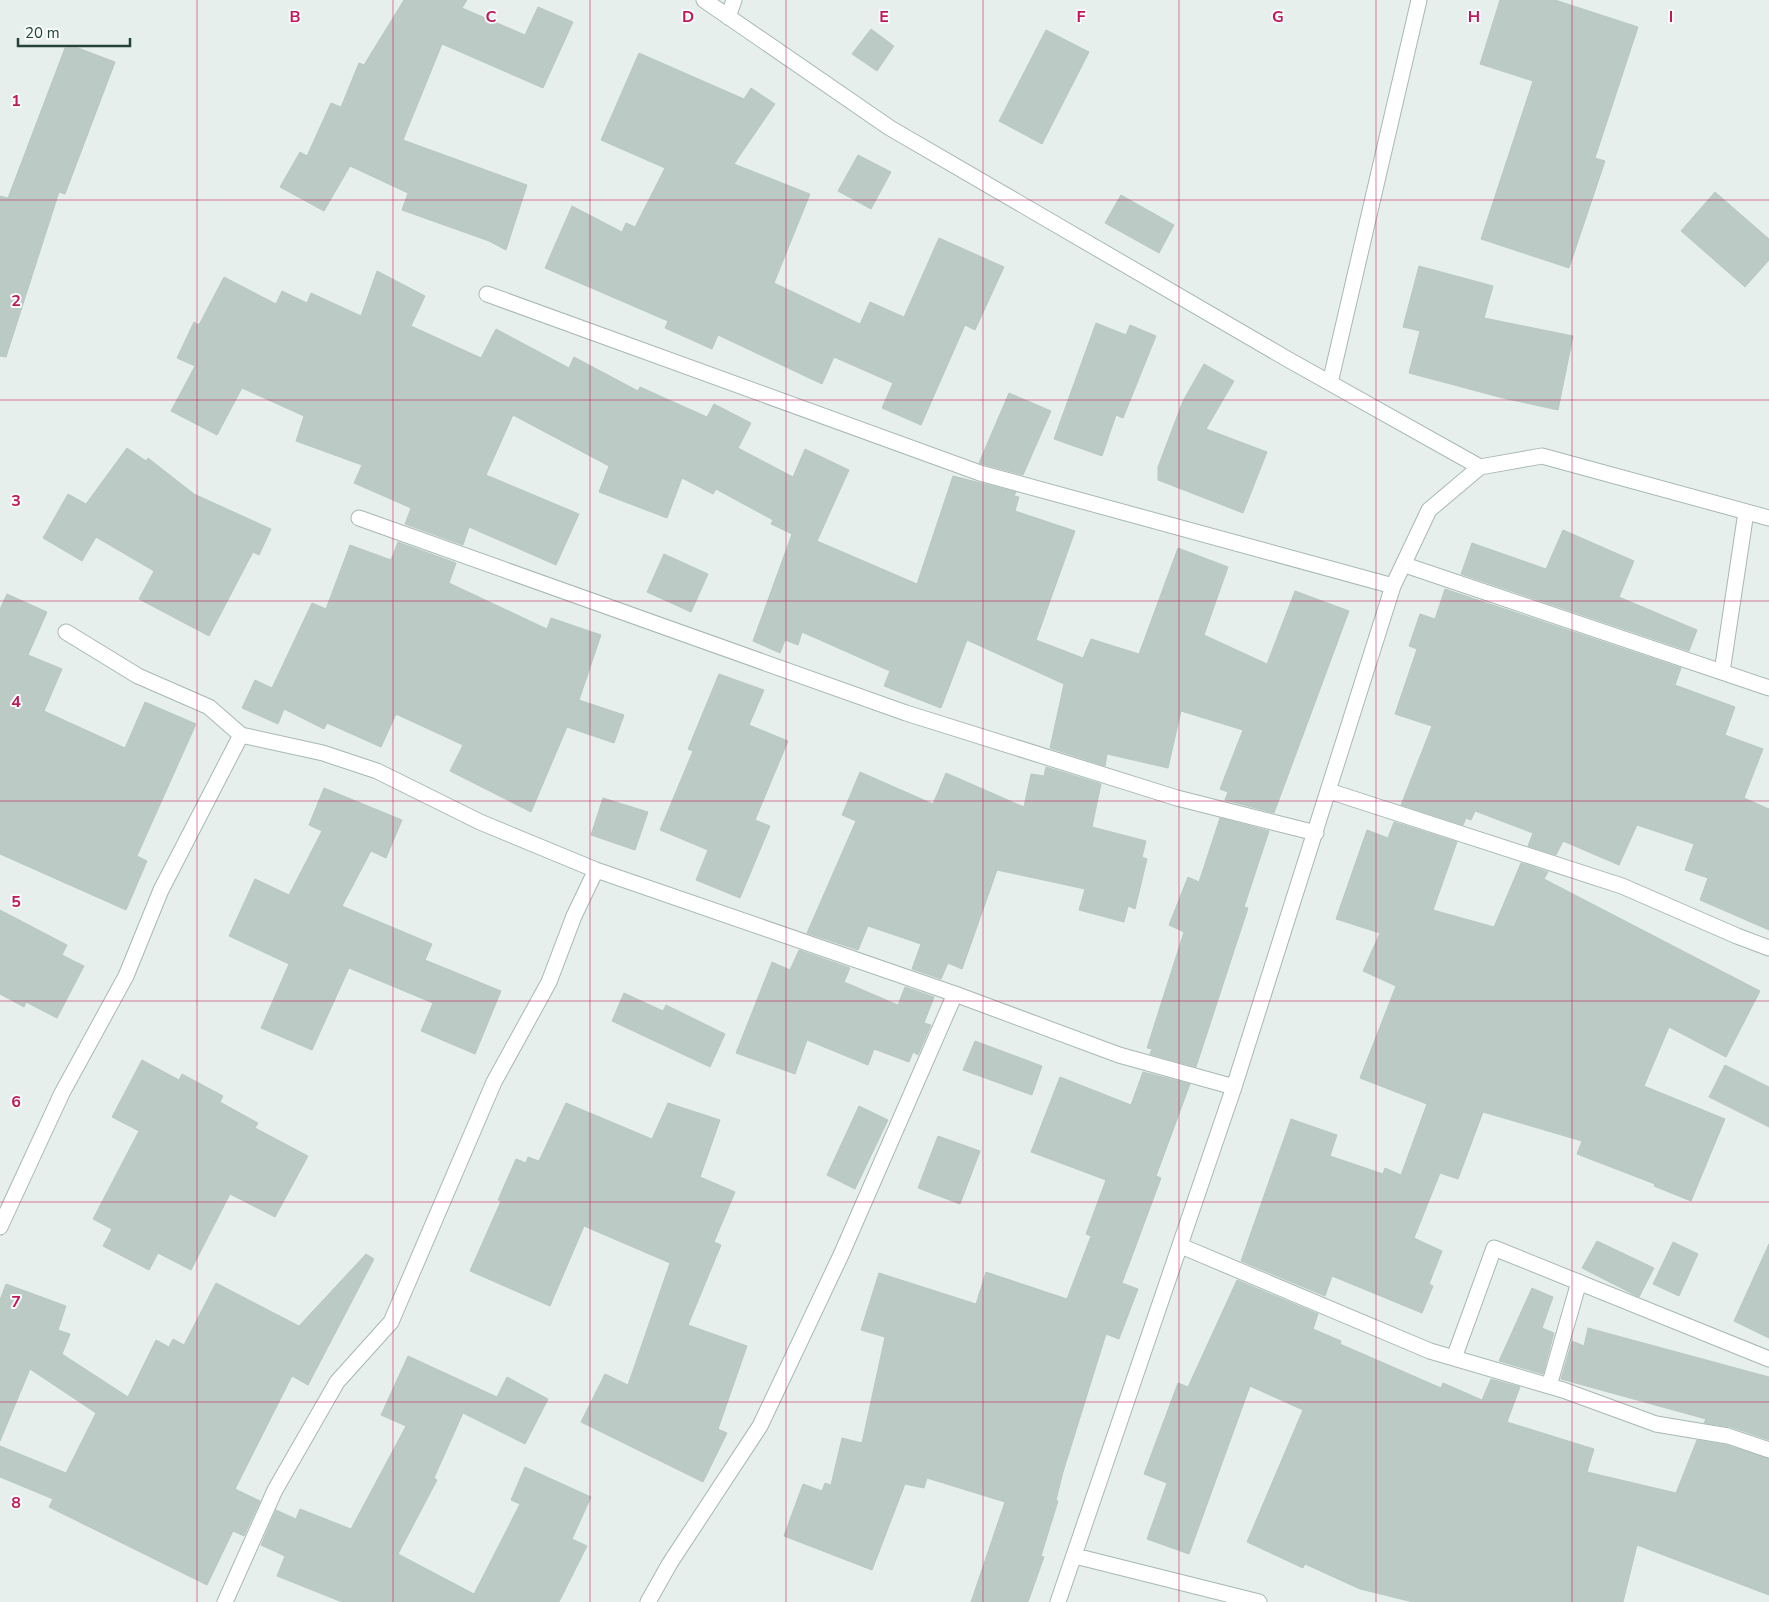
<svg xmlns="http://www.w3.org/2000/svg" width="1769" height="1602" font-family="'Nunito Sans',sans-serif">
<rect width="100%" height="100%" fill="#e6efeb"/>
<!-- building -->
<path fill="#bbcac4" stroke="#b8c9c2" d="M 404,0 L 467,0 L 462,8 L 525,35 L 538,7 L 573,22 L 543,88 L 442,44 L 403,140 L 527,185 L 506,250 L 489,241 L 402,210 L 408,193 L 350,166 L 324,211 L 280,187 L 300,152 L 307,156 L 331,103 L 341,107 L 359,63 L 364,65 Z
M 1500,0 L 1555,0 L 1638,27 L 1595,158 L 1605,161 L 1569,268 L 1481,239 L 1533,81 L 1480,64 Z
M 871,29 L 894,46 L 877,71 L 852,54 Z
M 1046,30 L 1089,52 L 1042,144 L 999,121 Z
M 65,48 L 78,48 L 115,62 L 65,194 L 59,192 L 6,357 L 0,356 L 0,196 L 8,198 Z
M 639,53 L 744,99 L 751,88 L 775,104 L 734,164 L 810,194 L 774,283 L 860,324 L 870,302 L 904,317 L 939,238 L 1004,267 L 975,330 L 965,325 L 921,425 L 882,408 L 893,383 L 834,357 L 822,384 L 718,335 L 712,349 L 665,328 L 668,321 L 545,268 L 572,206 L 622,232 L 626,223 L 635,227 L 665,168 L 601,140 Z
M 858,155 L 891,172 L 871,209 L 838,191 Z
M 1715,192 L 1769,239 L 1769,260 L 1745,287 L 1681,231 Z
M 1121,195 L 1174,225 L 1159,253 L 1105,223 Z
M 1419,266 L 1493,286 L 1484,318 L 1573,336 L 1558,410 L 1503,398 L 1409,373 L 1420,331 L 1403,327 Z
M 377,271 L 425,296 L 411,326 L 481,358 L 496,329 L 569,368 L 574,357 L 638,391 L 640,387 L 707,417 L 714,404 L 751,423 L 738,448 L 793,477 L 805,449 L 849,470 L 817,541 L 917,584 L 953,476 L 1016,492 L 1014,496 L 1019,497 L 1015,511 L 1075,531 L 1036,640 L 1083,658 L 1091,639 L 1139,654 L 1178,548 L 1228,567 L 1204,635 L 1267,664 L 1295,591 L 1349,611 L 1274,813 L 1225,800 L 1228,792 L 1220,789 L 1243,730 L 1181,711 L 1168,768 L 1107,754 L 1105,766 L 1050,748 L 1064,684 L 967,640 L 941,708 L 884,686 L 890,671 L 802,632 L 798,645 L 785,640 L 780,653 L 753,641 L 792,534 L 771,524 L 773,520 L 716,489 L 713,494 L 682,478 L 667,518 L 599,492 L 609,466 L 513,415 L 486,475 L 579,514 L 556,565 L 469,527 L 463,545 L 405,524 L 411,508 L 354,483 L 362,465 L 296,441 L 304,416 L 242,388 L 217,435 L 171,411 L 195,366 L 177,358 L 194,322 L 199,325 L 224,277 L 276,304 L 282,291 L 307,303 L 311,293 L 361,316 Z
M 1096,323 L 1126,335 L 1130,325 L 1156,336 L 1123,418 L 1116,415 L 1102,456 L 1054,439 Z
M 1204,364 L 1234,381 L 1206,429 L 1267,452 L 1243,513 L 1158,480 L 1158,467 L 1183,401 Z
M 1009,393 L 1051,411 L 1023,475 L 979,463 Z
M 127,448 L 146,461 L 148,458 L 194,494 L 271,529 L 259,555 L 253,552 L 209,636 L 139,599 L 154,571 L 96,537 L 82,561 L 43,538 L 68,494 L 86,504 Z
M 1563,530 L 1634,561 L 1619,597 L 1697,630 L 1689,651 L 1461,574 L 1472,543 L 1546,569 Z
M 398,542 L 456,563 L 449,583 L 547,629 L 551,618 L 601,635 L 579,700 L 624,715 L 614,743 L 567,727 L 531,812 L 450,771 L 463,745 L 396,714 L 381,747 L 327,723 L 324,729 L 284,709 L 278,724 L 242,708 L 255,680 L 272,688 L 312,603 L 326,609 L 350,545 L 391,560 Z
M 664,554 L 708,574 L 691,612 L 647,592 Z
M 1445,589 L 1681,668 L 1675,685 L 1735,707 L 1725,735 L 1763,749 L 1744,798 L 1769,809 L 1769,930 L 1700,900 L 1708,878 L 1685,870 L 1694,844 L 1637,825 L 1619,865 L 1563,841 L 1556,855 L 1528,846 L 1533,833 L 1475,811 L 1471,820 L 1466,818 L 1463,825 L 1401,805 L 1432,726 L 1395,714 L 1417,649 L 1409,646 L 1420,614 L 1435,619 Z
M 7,594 L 47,612 L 28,655 L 62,669 L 44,711 L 125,748 L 145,702 L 196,724 L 137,856 L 147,861 L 126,910 L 0,854 L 0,609 Z
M 719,674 L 764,690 L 749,725 L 788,741 L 755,820 L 770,826 L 740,898 L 696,880 L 708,850 L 660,830 L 693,751 L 688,749 Z
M 1046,767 L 1101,784 L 1092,827 L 1146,841 L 1142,857 L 1147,859 L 1135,909 L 1128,906 L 1124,922 L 1079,910 L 1085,889 L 997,870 L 962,969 L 948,963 L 941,979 L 912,969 L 921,944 L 868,926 L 858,950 L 807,933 L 856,821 L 842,815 L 860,772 L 933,804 L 946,773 L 1024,807 L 1031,774 L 1044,776 Z
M 324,788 L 402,820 L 386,858 L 371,851 L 342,906 L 432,944 L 425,960 L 501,991 L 475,1054 L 421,1031 L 433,1003 L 349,968 L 312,1050 L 261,1028 L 289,964 L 229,936 L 255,879 L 289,895 L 322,831 L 309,825 Z
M 603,798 L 648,812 L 635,850 L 591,835 Z
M 1220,818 L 1269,831 L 1244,907 L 1248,908 L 1196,1067 L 1150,1054 L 1152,1049 L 1147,1048 L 1184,932 L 1169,925 L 1188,877 L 1199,882 Z
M 1394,822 L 1457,842 L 1433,910 L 1494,927 L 1521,863 L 1548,872 L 1544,879 L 1760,991 L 1726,1057 L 1669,1027 L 1644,1086 L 1725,1119 L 1691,1201 L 1654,1186 L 1655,1184 L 1577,1154 L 1582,1141 L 1483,1112 L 1458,1179 L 1440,1173 L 1414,1238 L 1442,1251 L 1429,1284 L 1433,1286 L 1422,1313 L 1332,1276 L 1325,1296 L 1241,1261 L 1291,1119 L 1337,1135 L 1330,1156 L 1383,1174 L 1385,1168 L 1401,1175 L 1427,1104 L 1360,1078 L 1396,986 L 1363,971 L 1380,933 L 1336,919 L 1367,830 L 1388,838 Z
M 0,910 L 67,945 L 62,955 L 84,966 L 57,1018 L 26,1002 L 24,1007 L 0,994 Z
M 799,950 L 850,968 L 844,982 L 898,1005 L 905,987 L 934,997 L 924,1023 L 931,1025 L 918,1055 L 913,1052 L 909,1062 L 874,1049 L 868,1065 L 807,1040 L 795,1074 L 736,1053 L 772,962 L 790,970 Z
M 624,993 L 663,1011 L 666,1005 L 725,1034 L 710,1067 L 612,1021 Z
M 975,1041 L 1042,1066 L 1032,1095 L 963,1070 Z
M 142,1060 L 179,1080 L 182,1074 L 223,1096 L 220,1102 L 258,1123 L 255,1128 L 308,1156 L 275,1217 L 230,1194 L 191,1270 L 158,1253 L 149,1270 L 103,1246 L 112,1229 L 93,1219 L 139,1131 L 112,1117 Z
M 1725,1065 L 1769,1087 L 1769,1127 L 1709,1097 Z
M 1143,1072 L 1190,1084 L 1156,1176 L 1161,1178 L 1122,1283 L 1138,1289 L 1119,1339 L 1106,1334 L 1063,1472 L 1056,1500 L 1058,1501 L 1041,1556 L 1044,1557 L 1028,1602 L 971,1602 L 1005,1502 L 927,1478 L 924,1488 L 905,1484 L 872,1570 L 784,1536 L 803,1484 L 822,1491 L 825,1483 L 831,1485 L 842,1438 L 862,1443 L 885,1337 L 861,1330 L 879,1273 L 976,1304 L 986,1272 L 1067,1299 L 1091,1236 L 1086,1234 L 1106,1180 L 1031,1152 L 1060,1077 L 1131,1105 Z
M 566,1103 L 652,1139 L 668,1103 L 720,1120 L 700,1177 L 735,1192 L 714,1242 L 721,1245 L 688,1325 L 747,1346 L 718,1429 L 727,1433 L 703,1482 L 581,1422 L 605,1374 L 628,1385 L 670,1263 L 584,1226 L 550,1306 L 470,1271 L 501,1201 L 498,1200 L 516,1159 L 526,1163 L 528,1157 L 539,1161 Z
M 859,1106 L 888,1120 L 855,1189 L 827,1175 Z
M 938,1136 L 980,1151 L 960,1204 L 918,1188 Z
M 1597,1241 L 1654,1268 L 1639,1297 L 1582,1268 Z
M 1673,1242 L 1698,1254 L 1679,1296 L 1653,1284 Z
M 1769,1244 L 1769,1338 L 1734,1321 Z
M 366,1254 L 374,1259 L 308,1385 L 292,1376 L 235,1489 L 260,1501 L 244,1536 L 233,1531 L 207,1585 L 49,1507 L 53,1499 L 0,1477 L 0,1446 L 66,1473 L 96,1413 L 30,1369 L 0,1441 L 0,1300 L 6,1284 L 66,1306 L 58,1330 L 70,1334 L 62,1354 L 128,1397 L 156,1340 L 169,1347 L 173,1339 L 184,1345 L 216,1283 L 299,1326 Z
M 1237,1280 L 1318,1314 L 1313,1329 L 1341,1341 L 1340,1344 L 1441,1388 L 1443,1383 L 1482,1400 L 1491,1379 L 1520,1387 L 1507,1422 L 1594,1449 L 1587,1472 L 1676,1493 L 1697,1440 L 1726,1445 L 1769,1459 L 1769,1595 L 1637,1545 L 1623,1602 L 1413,1602 L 1360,1589 L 1305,1564 L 1303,1568 L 1247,1542 L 1303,1410 L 1250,1386 L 1189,1554 L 1147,1539 L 1167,1483 L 1144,1474 L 1178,1383 L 1188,1387 Z
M 1532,1288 L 1553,1297 L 1542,1328 L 1554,1333 L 1543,1374 L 1499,1361 Z
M 1588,1328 L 1769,1377 L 1769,1440 L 1731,1427 L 1704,1423 L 1706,1419 L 1561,1379 L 1572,1341 L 1584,1346 Z
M 408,1356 L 497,1397 L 507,1377 L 548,1399 L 525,1444 L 463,1413 L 434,1478 L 437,1480 L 398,1554 L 474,1594 L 520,1504 L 511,1500 L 525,1467 L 591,1497 L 572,1539 L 587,1546 L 559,1602 L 342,1602 L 277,1576 L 285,1556 L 261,1545 L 276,1510 L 296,1519 L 300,1509 L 351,1529 L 406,1426 L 381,1415 Z"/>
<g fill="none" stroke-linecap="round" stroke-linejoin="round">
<defs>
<path id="lane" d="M 728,17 L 734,0"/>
<path id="street" d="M 704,0 L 890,128 L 1289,360 L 1480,467
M 487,294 L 980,473 L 1393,586
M 1330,383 L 1419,0
M 359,518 L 906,713 L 1177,798 L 1316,833
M 1405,565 L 1769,688
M 66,632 L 138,676 L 209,707 L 241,735 L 323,753 L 377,771 L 480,822 L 596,870 L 955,994 L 1119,1055 L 1234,1087
M 1722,672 L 1746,512
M 1329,791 L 1622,886 L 1737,936 L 1769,948
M 0,1227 L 62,1093 L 126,976 L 161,890 L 241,735
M 1181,1246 L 1430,1351 L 1563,1390 L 1656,1424 L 1728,1436 L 1769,1450
M 1454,1358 L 1494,1248 L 1769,1359
M 1549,1386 L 1579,1282
M 1075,1556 L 1259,1602
M 225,1602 L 275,1490 L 337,1382 L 391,1322 L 494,1082 L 549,982 L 574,916 L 596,870
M 648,1602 L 670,1563 L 760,1426 L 841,1255 L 955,994
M 1058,1602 L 1234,1087 L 1393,586 L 1429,510 L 1480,467 L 1542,456 L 1769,518"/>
</defs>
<!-- lane casing -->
<use href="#lane" stroke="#a8b8b2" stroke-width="17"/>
<!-- street casing -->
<use href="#street" stroke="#a8b8b2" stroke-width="17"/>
<!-- lane -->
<use href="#lane" stroke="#fff" stroke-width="15"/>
<!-- street -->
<use href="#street" stroke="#fff" stroke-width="15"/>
</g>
<!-- grid -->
<path fill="none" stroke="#c2185b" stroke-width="1" stroke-opacity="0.55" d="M 197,0 L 197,1602M 393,0 L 393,1602M 590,0 L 590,1602M 786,0 L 786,1602M 983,0 L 983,1602M 1179,0 L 1179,1602M 1376,0 L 1376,1602M 1572,0 L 1572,1602M 0,200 L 1769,200M 0,400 L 1769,400M 0,601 L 1769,601M 0,801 L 1769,801M 0,1001 L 1769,1001M 0,1202 L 1769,1202M 0,1402 L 1769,1402"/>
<g font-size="16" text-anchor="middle" font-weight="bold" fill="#c2185b" stroke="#f7fbf9" stroke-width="4" stroke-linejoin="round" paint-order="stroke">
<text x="295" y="22">B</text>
<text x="491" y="22">C</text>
<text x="688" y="22">D</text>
<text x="884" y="22">E</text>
<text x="1081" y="22">F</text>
<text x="1278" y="22">G</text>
<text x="1474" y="22">H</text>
<text x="1671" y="22">I</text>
<text x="16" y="106">1</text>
<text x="16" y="306">2</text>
<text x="16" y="506">3</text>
<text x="16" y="707">4</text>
<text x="16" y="907">5</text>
<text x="16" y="1107">6</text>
<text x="16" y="1307">7</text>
<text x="16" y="1508">8</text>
</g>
<!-- scale -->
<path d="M18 38v8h112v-8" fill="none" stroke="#24423a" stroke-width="2.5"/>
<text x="25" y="38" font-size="15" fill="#24423a" stroke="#f7fbf9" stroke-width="4" paint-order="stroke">20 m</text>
</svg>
